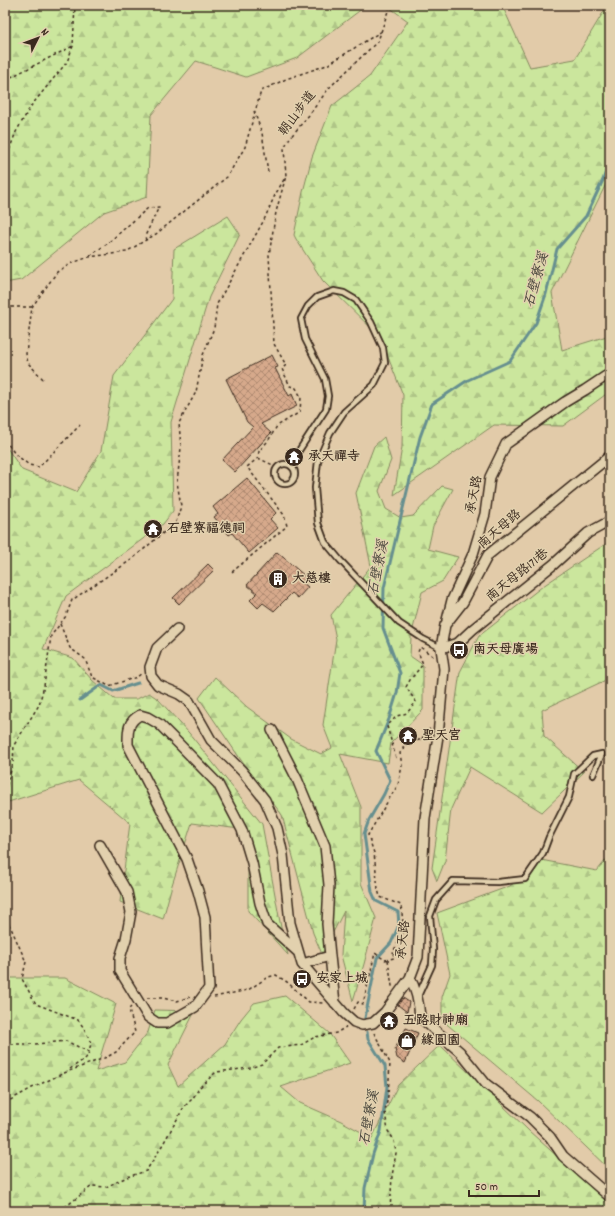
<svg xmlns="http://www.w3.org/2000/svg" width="615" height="1216" font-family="Dekko,'LXGW WenKai TC',sans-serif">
<defs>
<pattern id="forest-firs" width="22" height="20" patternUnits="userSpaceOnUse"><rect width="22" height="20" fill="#cbe69d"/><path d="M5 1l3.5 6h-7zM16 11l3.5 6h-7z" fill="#afc587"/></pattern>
<pattern id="building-cross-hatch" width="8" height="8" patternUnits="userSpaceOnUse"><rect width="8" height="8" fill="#d6a98b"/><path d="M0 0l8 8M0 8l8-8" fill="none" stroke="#af8a71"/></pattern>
</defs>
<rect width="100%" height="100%" fill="#e2cba9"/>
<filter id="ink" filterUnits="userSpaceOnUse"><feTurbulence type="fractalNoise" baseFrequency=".025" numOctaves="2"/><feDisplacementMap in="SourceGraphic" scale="8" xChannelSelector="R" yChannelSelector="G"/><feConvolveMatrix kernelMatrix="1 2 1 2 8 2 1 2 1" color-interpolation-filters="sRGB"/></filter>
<g filter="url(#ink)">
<!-- forest -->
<path fill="url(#forest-firs)" stroke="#83885e" d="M 5,5 L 367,5 L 297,58 L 246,77 L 196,61 L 151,115 L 147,197 L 104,212 L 21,280 L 5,283 Z
M 386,5 L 502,5 L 530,67 L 575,59 L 604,11 L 606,5 L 610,5 L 610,176 L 552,293 L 562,350 L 610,335 L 610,393 L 609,392 L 563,426 L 494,425 L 394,495 L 402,447 L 403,395 L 380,337 L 323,281 L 296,239 L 294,235 L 303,192 L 312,157 L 332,106 L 370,76 L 408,21 Z
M 228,216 L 240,234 L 209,297 L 171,422 L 173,511 L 163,524 L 66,596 L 43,649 L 73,658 L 92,680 L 114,699 L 137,699 L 149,693 L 158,699 L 189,733 L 262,824 L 282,933 L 288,955 L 248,911 L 248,830 L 192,823 L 172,885 L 163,919 L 120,902 L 130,823 L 79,780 L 5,803 L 5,445 L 22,470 L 76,492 L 101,451 L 114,376 L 172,299 L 174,249 Z
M 384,437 L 391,460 L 379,491 L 386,509 L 401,518 L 413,516 L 442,486 L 453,489 L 433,526 L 428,549 L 458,557 L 443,581 L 422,592 L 411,637 L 410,656 L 423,665 L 423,710 L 391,743 L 388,763 L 340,754 L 361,807 L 361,883 L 376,918 L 364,964 L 353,1001 L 341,955 L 344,911 L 322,954 L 313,933 L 282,815 L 243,763 L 199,698 L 215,677 L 247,707 L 291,739 L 321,754 L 332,748 L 323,725 L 336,639 L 331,615 L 371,566 L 356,493 L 374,446 Z
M 610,541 L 610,678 L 542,710 L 544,736 L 584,772 L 542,812 L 470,767 L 451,809 L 445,861 L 437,881 L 432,868 L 460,672 L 479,636 L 543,586 Z
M 610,855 L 610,1170 L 538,1101 L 442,1020 L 442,997 L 450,974 L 437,913 L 510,886 L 541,860 L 597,871 Z
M 5,978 L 65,978 L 116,1004 L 96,1071 L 125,1062 L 148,1032 L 155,1010 L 195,1011 L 168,1065 L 178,1086 L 225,1044 L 241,1019 L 254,1003 L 285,996 L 329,1033 L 350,1063 L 281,1087 L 300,1103 L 341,1121 L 372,1138 L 398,1085 L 440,1045 L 529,1131 L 610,1204 L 610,1211 L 5,1211 Z"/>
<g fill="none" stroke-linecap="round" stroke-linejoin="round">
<!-- stream -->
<path stroke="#668f8f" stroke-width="3" d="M 80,700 L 101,685 L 113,691 L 138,683
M 365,1018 L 377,958 L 391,943 L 399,925 L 398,912 L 376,901 L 372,892 L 364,834 L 369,820 L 384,794 L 390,780 L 376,751 L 389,719 L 397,693 L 400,673 L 383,628 L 384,588 L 420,437 L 432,404 L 468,380 L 510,361 L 536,323 L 546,294 L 557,249 L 586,216 L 603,180 L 610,160
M 364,1211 L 365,1188 L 373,1154 L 381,1131 L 387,1087 L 385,1066 L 368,1039 L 367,1032"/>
</g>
<!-- building -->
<path fill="url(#building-cross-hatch)" stroke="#3b2a1e" d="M 272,355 L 278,367 L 275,368 L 289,396 L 292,394 L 297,406 L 261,424 L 271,433 L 235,472 L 222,460 L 253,427 L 247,422 L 226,379 Z
M 247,478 L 276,513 L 270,519 L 278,528 L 249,553 L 232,533 L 229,535 L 214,517 L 218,514 L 213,507 Z
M 150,522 L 160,525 L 156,536 L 146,533 Z
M 277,552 L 306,577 L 302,582 L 308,587 L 298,598 L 292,593 L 274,611 L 263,603 L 258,608 L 250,600 L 257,593 L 247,585 Z
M 208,564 L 214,570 L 179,604 L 173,598 Z
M 403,998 L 409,1002 L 407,1012 L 398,1005 Z
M 406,1028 L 418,1033 L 405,1063 L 397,1058 L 395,1049 Z"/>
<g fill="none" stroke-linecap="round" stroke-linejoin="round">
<defs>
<path id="service" d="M275 474a10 10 0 1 1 20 0a10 10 0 1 1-20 0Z
M 292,467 L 296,455 L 326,409 L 328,396 L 325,379 L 305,339 L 301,319 L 308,306 L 317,297 L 334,291 L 344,293 L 356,300 L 371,322 L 383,348 L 385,363 L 374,385 L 344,412 L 330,433 L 318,461 L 315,488 L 318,523 L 325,542 L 340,560 L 399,623 L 423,639 L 441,648
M 418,996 L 432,965 L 433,949 L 430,916 L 436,900 L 453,881 L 498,882 L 525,879 L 543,853 L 549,837 L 569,797 L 574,774 L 593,756 L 602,754 L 593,775"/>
<path id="minor" d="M 447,620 L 452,600 L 473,554 L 485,514 L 490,477 L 506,444 L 565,402 L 585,390 L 606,376 L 610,374
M 177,629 L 157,648 L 150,667 L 151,676 L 158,685 L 179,694 L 189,701 L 211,740 L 242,771 L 265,800 L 277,828 L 283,855 L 290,923 L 302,964 L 344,1013 L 354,1022 L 362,1025 L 373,1023 L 385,1012 L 410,978 L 418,957 L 425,818 L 438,736 L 444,669 L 441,648 L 445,625 L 463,602 L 488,555 L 610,456
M 441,648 L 458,643 L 473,629 L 554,564 L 588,533 L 610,521
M 272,730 L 297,779 L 325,846 L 329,885 L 327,924 L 330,956 L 335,1003
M 100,845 L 127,892 L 131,912 L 126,939 L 120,958 L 120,971 L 148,1017 L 157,1023 L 167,1023 L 195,1007 L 209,988 L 205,917 L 198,891 L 187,859 L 128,745 C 128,731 127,722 140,715 L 147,717 L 159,724 L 180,745 L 218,784 L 242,830 L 252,863 L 260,903 L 267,924 L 298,952
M 302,964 L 330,956
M 410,978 C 417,991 419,1003 420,1017 L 460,1052 L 486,1084 L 530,1117 L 550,1137 L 563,1156 L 610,1197"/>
</defs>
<!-- service casing -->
<use href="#service" stroke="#3b2a1e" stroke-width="8"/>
<!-- minor casing -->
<use href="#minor" stroke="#3b2a1e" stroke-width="12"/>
<!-- path -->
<path stroke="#3b2a1e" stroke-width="1.5" stroke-dasharray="3 3" stroke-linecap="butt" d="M 5,80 L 73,46
M 254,111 L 262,133 L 268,172
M 5,161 L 16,132 L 31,106 L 67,62 L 73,46 L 75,5
M 90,256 L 108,243 L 148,208 L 159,207 L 145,236 L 146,241
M 5,307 L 32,307
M 43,379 L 28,363 L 26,354 L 32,307 L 57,272 L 72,263 L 89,257 L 126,252 L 156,234 L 227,177 L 245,147 L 261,91 L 286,79 L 327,65 L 382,31
M 5,440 L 15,454 L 29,465 L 39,467 L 80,425
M 258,458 L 277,467
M 232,572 L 287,526 L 284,515 L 247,467 L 258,458 L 259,451 L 268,441 L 277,426 L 300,412 L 301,397 L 296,388 L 290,386 L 282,369 L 286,365 L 274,344 L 269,255 L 276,212 L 286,176 L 284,148 L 289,139 L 309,115 L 329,88 L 378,41 L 390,5
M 60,624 L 70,648 L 85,659 L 92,677 L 109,686 L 137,677 L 142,673
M 422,739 L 425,732 L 430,729
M 403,749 L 404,742
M 396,758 L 387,726 L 397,716 L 407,713 L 416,702 L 406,687 L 410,680 L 423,664 L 418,652 L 420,647 L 433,656 L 433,655
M 5,791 L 13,763 L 14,745 L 39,705 L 44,686 L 51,636 L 66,616 L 72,600 L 131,560 L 176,522 L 181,506 L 177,482 L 181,448 L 179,423 L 196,392 L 203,355 L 214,328 L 217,304 L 264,220 L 275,195 L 286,176
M 5,919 L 11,928 L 26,962 L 22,979 L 36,1004 L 78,1020 L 84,1028 L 91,1043 L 89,1052 L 86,1058 L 67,1071
M 388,960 L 392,986 L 393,987
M 214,997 L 248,990 L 268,977 L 276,975 L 287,982 L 309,1002 L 323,1003
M 147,998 L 162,998 L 177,1001 L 190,997
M 354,1009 L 358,1002 L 363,1004 L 375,953 L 385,960 L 394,958 L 393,952 L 404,931 L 401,905 L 380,897 L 378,889 L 374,853 L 368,835 L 389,799 L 398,785 L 402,766 L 400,753 L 411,742 L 428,738
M 374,1033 L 390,1063 L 388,1096 L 385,1112 L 388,1131 L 394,1140 L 396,1153 L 392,1176 L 390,1211
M 5,1044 L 35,1044 L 66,1041 L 89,1052
M 64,1073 L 107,1057 L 116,1052 L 135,1032 L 129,1009 L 131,1007
M 5,1103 L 32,1088 L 64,1073
M 60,1211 L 92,1186 L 106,1187 L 127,1177 L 146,1171 L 159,1151 L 184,1107 L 193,1098 L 200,1087 L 216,1072 L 250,1068 L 262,1064 L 278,1048 L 301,1045 L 315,1037 L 336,1033 L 346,1027"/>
<!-- service -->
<use href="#service" stroke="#e2d1ae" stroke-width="4.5"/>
<!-- minor -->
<use href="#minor" stroke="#e2d1ae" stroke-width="9"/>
</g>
</g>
<!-- icons -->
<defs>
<symbol id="temple-disc" viewBox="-11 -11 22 22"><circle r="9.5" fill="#3b2a1e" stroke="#e2d1ae"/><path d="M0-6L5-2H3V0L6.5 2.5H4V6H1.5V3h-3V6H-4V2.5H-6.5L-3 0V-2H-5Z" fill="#fff"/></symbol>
<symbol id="building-disc" viewBox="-11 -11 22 22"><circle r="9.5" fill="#3b2a1e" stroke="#e2d1ae"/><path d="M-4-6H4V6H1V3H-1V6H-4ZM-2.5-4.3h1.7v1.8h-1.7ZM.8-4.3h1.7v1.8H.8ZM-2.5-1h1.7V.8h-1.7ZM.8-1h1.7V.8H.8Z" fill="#fff"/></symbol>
<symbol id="bus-disc" viewBox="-11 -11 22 22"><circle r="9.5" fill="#3b2a1e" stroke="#e2d1ae"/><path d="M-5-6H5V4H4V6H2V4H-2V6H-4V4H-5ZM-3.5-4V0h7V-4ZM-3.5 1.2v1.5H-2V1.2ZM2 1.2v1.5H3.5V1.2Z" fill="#fff"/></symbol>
<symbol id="shop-disc" viewBox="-11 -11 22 22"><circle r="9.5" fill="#3b2a1e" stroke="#e2d1ae"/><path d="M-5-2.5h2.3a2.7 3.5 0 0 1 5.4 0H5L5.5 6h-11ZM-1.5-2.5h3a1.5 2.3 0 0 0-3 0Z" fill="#fff"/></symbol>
</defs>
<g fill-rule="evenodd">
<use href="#temple-disc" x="283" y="446" width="22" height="22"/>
<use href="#temple-disc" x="142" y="518" width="22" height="22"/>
<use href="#building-disc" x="267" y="568" width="22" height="22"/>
<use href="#bus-disc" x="448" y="639" width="22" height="22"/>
<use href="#temple-disc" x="397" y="725" width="22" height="22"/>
<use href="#bus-disc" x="291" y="968" width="22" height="22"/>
<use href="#temple-disc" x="378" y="1010" width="22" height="22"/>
<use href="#shop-disc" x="396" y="1030" width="22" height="22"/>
</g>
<g text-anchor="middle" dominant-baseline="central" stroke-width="3" stroke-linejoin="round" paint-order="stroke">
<!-- street labels -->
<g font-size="13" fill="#3b2a1e" stroke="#e2d1ae">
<text transform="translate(298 114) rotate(-53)">朝山步道</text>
<text transform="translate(475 495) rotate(-79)">承天路</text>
<text transform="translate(500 530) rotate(-41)">南天母路</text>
<text transform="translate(518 576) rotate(-39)">南天母路171巷</text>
<text transform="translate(404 940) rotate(-84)">承天路</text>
</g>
<!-- poi labels -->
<g font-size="13" font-weight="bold" fill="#3b2a1e" stroke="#e2d1ae" text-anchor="start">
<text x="308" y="457">承天禪寺</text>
<text x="167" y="529">石壁寮福德祠</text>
<text x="292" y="579">大慈樓</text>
<text x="473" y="650">南天母廣場</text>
<text x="422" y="736">聖天宮</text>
<text x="316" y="979">安家上城</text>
<text x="403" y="1021">五路財神廟</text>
<text x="421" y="1041">緣圓園</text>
</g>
<!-- water labels -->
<g font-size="14" font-style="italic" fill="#46433a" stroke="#e2d1ae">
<text transform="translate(537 280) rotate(-74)">石壁寮溪</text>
<text transform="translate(379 568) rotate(-79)">石壁寮溪</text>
<text transform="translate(370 1118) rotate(-80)">石壁寮溪</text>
</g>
</g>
<!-- margin -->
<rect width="615" height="1216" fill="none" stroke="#e2d1ae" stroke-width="20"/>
<rect x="10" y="10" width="595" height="1196" fill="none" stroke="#3b2a1e" stroke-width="1.5" filter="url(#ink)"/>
<!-- north arrow -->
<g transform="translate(38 38) rotate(48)" stroke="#e2d1ae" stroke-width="3" paint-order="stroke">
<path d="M0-3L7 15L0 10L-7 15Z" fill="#3b2a1e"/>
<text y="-6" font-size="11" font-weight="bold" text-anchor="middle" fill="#3b2a1e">N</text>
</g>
<!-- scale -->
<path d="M469 1190v6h70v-6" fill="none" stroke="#3b2a1e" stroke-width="2"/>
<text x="475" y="1190" font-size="12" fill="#3b2a1e" stroke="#e2d1ae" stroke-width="3" paint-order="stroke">50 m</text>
</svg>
